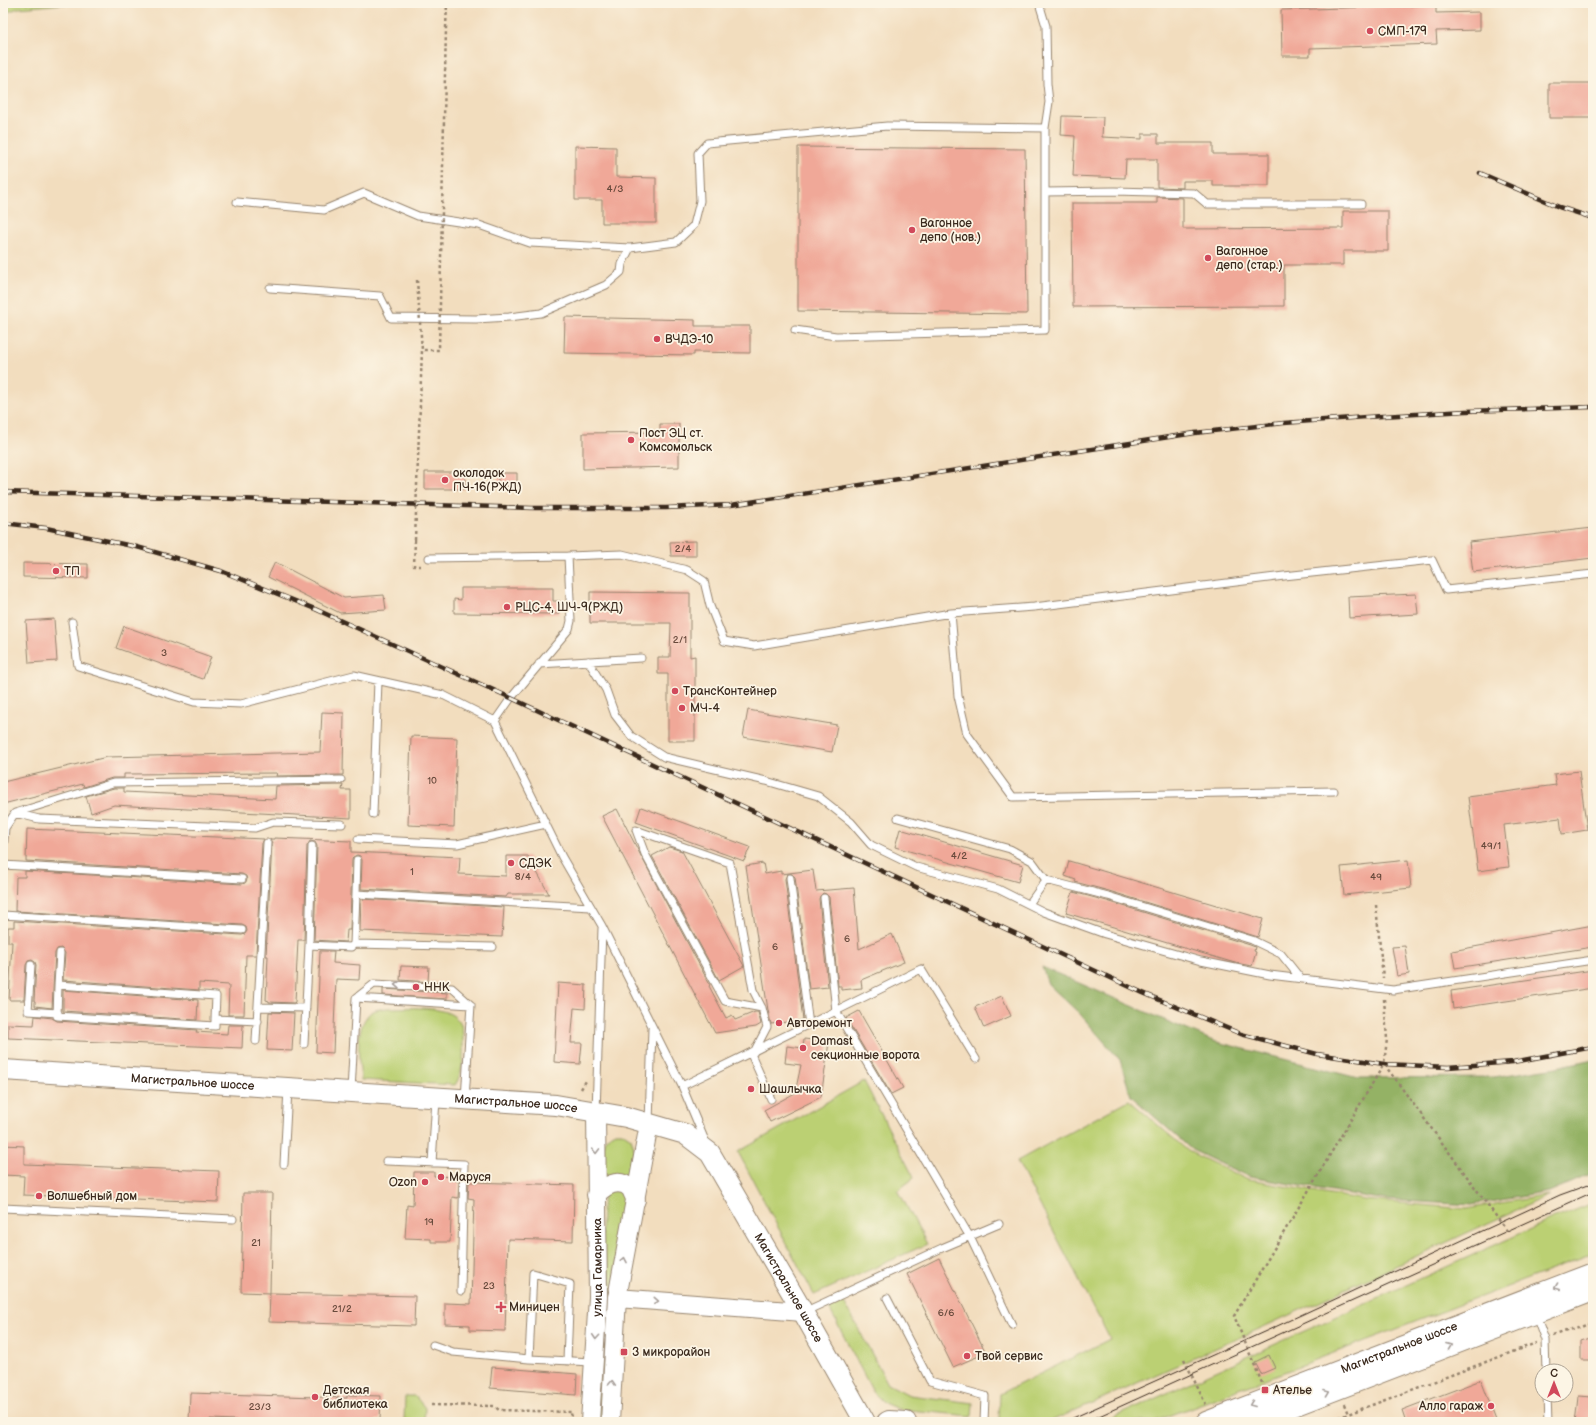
<svg xmlns="http://www.w3.org/2000/svg" width="1596" height="1425" font-family="'Balsamiq Sans',sans-serif">
<rect width="100%" height="100%" fill="#fcf5e5"/>
<filter id="ink" filterUnits="userSpaceOnUse"><feTurbulence type="fractalNoise" baseFrequency=".025" numOctaves="2"/><feDisplacementMap in="SourceGraphic" scale="8" xChannelSelector="R" yChannelSelector="G"/><feConvolveMatrix kernelMatrix="1 2 1 2 8 2 1 2 1" color-interpolation-filters="sRGB"/></filter>
<filter id="wash" filterUnits="userSpaceOnUse"><feTurbulence type="fractalNoise" baseFrequency=".012" numOctaves="4" result="noise"/><feDisplacementMap in="SourceGraphic" scale="16" xChannelSelector="R" yChannelSelector="G"/><feGaussianBlur stdDeviation="0.9" result="paint"/><feColorMatrix in="noise" values="0 0 0 0 0 0 0 0 0 0 0 0 0 0 0 0 0 1.4 0 .05"/><feComposite in="paint" operator="in"/></filter>
<g filter="url(#wash)">
<rect width="100%" height="100%" fill="#f2ddbe"/>
<!-- green -->
<path fill="#bbd073" stroke="#7b7d48" d="M 3,3 L 76,3 L 18,8 L 3,14 Z
M 387,1008 C 405,1008 443,1005 456,1018 C 464,1024 463,1038 463,1047 C 464,1059 462,1075 455,1085 L 361,1080 C 359,1060 354,1028 370,1013 C 374,1009 382,1009 387,1008 Z
M 864,1081 L 914,1178 L 898,1190 L 927,1244 L 814,1295 L 738,1152 Z
M 1129,1100 L 1188,1151 L 1248,1180 L 1365,1200 L 1466,1209 L 1549,1195 L 1259,1329 L 1049,1422 L 1018,1422 L 999,1420 L 1000,1394 L 1110,1339 L 1017,1161 Z
M 616,1132 L 622,1132 L 631,1138 L 634,1148 L 612,1298 L 604,1422 L 596,1422 L 604,1141 L 607,1137 Z
M 1593,1203 L 1593,1254 L 1153,1422 L 1103,1422 L 1546,1222 Z
M 844,1302 L 888,1384 L 909,1395 L 973,1403 L 972,1416 L 898,1409 L 884,1403 L 873,1392 L 829,1308 Z
M 405,1396 L 415,1396 L 425,1408 L 424,1422 L 404,1422 Z"/>
<!-- forest -->
<path fill="#94b265" stroke="#686e42" d="M 1042,967 L 1213,1041 L 1358,1078 L 1493,1077 L 1557,1067 L 1593,1059 L 1593,1173 L 1549,1192 L 1472,1205 L 1386,1200 L 1249,1177 L 1192,1150 L 1131,1096 L 1120,1060 L 1080,1014 L 1048,984 Z"/>
<g id="blocks">
<!-- building -->
<path fill="#f0a898" d="M 1436,5 L 1436,13 L 1480,12 L 1480,30 L 1436,31 L 1437,44 L 1310,48 L 1310,56 L 1282,56 L 1281,10 Z
M 1549,83 L 1593,83 L 1593,118 L 1549,118 Z
M 1062,116 L 1103,117 L 1102,137 L 1142,139 L 1142,134 L 1158,134 L 1158,143 L 1213,143 L 1213,154 L 1269,154 L 1269,186 L 1213,186 L 1213,181 L 1183,181 L 1183,188 L 1157,187 L 1157,159 L 1126,159 L 1125,178 L 1073,176 L 1075,136 L 1061,135 Z
M 575,146 L 616,147 L 616,177 L 656,178 L 656,223 L 602,223 L 602,200 L 575,200 Z
M 798,147 L 1025,149 L 1027,314 L 798,311 Z
M 1157,197 L 1183,198 L 1183,229 L 1343,228 L 1343,211 L 1388,211 L 1388,251 L 1343,251 L 1343,265 L 1284,265 L 1284,306 L 1073,307 L 1072,203 L 1157,203 Z
M 565,317 L 695,320 L 695,326 L 750,326 L 750,353 L 694,352 L 694,355 L 564,353 Z
M 660,424 L 679,424 L 679,467 L 583,469 L 583,433 L 660,432 Z
M 425,472 L 465,472 L 465,489 L 425,489 Z
M 498,473 L 517,473 L 517,486 L 498,486 Z
M 1593,528 L 1593,558 L 1473,572 L 1469,542 Z
M 696,541 L 696,556 L 671,556 L 670,542 Z
M 275,562 L 344,598 L 384,595 L 386,610 L 340,613 L 268,577 Z
M 23,563 L 88,564 L 88,578 L 23,577 Z
M 461,588 L 553,588 L 553,601 L 560,601 L 559,614 L 454,613 L 454,599 L 461,600 Z
M 590,592 L 690,593 L 690,657 L 695,656 L 695,741 L 668,741 L 668,674 L 658,674 L 658,657 L 670,657 L 671,623 L 590,623 Z
M 1416,594 L 1418,614 L 1349,618 L 1348,597 Z
M 54,619 L 57,661 L 29,663 L 26,621 Z
M 124,626 L 211,657 L 203,679 L 116,648 Z
M 748,710 L 837,725 L 832,752 L 743,737 Z
M 322,712 L 344,713 L 343,775 L 276,776 L 277,773 L 124,774 L 124,778 L 112,778 L 84,787 L 83,784 L 3,804 L 3,782 L 107,757 L 320,752 Z
M 411,736 L 457,738 L 454,827 L 408,825 Z
M 1579,771 L 1587,830 L 1562,834 L 1560,818 L 1504,825 L 1509,867 L 1478,871 L 1468,797 L 1556,785 L 1554,774 Z
M 343,785 L 342,790 L 351,790 L 351,818 L 114,805 L 91,813 L 86,796 L 114,788 L 124,788 L 124,792 L 275,799 L 276,786 Z
M 641,807 L 750,847 L 744,861 L 636,822 Z
M 617,809 L 641,856 L 710,985 L 709,986 L 726,1018 L 732,1015 L 735,1020 L 755,1012 L 758,1012 L 761,1024 L 756,1027 L 715,1033 L 602,816 Z
M 27,829 L 264,839 L 262,843 L 256,955 L 246,955 L 244,1015 L 228,1015 L 229,985 L 199,983 L 199,990 L 63,980 L 65,953 L 61,948 L 57,949 L 55,953 L 52,1008 L 35,1006 L 35,1001 L 34,1001 L 36,965 L 35,962 L 32,960 L 28,961 L 26,965 L 24,1000 L 9,1000 L 12,942 L 8,942 L 8,927 L 14,927 L 14,921 L 242,935 L 245,934 L 247,931 L 246,927 L 242,925 L 15,911 L 16,877 L 25,877 L 25,871 L 242,884 L 245,883 L 247,880 L 246,876 L 242,874 L 26,861 Z
M 900,829 L 1023,865 L 1018,882 L 895,847 Z
M 274,838 L 351,841 L 351,852 L 460,857 L 459,874 L 506,876 L 506,856 L 528,856 L 549,894 L 508,894 L 506,897 L 361,889 L 362,860 L 360,856 L 357,855 L 353,857 L 352,860 L 350,930 L 347,930 L 346,942 L 314,940 L 317,846 L 315,842 L 310,841 L 307,846 L 304,940 L 298,940 L 295,1002 L 294,1003 L 269,1002 L 269,1001 L 266,1000 L 268,956 L 266,956 L 272,843 L 270,839 L 274,839 Z
M 669,847 L 682,851 L 744,966 L 719,980 L 652,856 Z
M 1408,860 L 1411,888 L 1344,895 L 1341,867 Z
M 1069,861 L 1263,919 L 1258,937 L 1109,891 L 1075,882 L 1076,880 L 1065,876 Z
M 763,863 L 765,874 L 781,871 L 781,874 L 813,870 L 816,891 L 854,888 L 859,949 L 892,934 L 904,962 L 861,980 L 862,988 L 841,990 L 841,986 L 838,986 L 829,897 L 826,894 L 823,893 L 820,896 L 819,899 L 828,987 L 809,989 L 795,877 L 792,874 L 787,874 L 785,879 L 803,1020 L 771,1024 L 768,1010 L 746,866 Z
M 1073,892 L 1107,901 L 1250,945 L 1255,947 L 1254,951 L 1256,952 L 1252,966 L 1235,963 L 1066,913 Z
M 361,899 L 504,907 L 502,937 L 360,931 Z
M 1593,925 L 1593,947 L 1455,968 L 1452,951 Z
M 1405,946 L 1409,974 L 1397,976 L 1392,947 Z
M 320,951 L 334,951 L 333,963 L 360,965 L 359,980 L 336,979 L 333,1053 L 316,1052 Z
M 401,966 L 429,967 L 428,981 L 447,983 L 400,980 Z
M 1593,970 L 1593,988 L 1453,1009 L 1451,991 Z
M 558,983 L 586,985 L 585,1009 L 574,1008 L 571,1043 L 582,1043 L 580,1064 L 554,1062 Z
M 383,989 L 447,993 L 447,999 L 383,995 Z
M 63,990 L 198,1000 L 197,1020 L 63,1011 Z
M 1002,996 L 1011,1016 L 984,1028 L 975,1007 Z
M 859,1011 L 903,1088 L 891,1094 L 846,1018 Z
M 269,1012 L 294,1013 L 292,1051 L 267,1050 Z
M 35,1016 L 52,1018 L 57,1021 L 197,1030 L 196,1032 L 227,1034 L 228,1025 L 243,1025 L 242,1048 L 8,1038 L 8,1024 L 34,1025 Z
M 804,1039 L 829,1042 L 821,1097 L 770,1122 L 764,1110 L 795,1093 L 801,1065 L 785,1063 L 787,1046 L 803,1048 Z
M 3,1145 L 24,1146 L 24,1164 L 219,1171 L 218,1202 L 23,1195 L 24,1176 L 3,1175 Z
M 414,1172 L 434,1172 L 434,1176 L 456,1177 L 456,1181 L 459,1181 L 458,1198 L 452,1197 L 450,1242 L 431,1242 L 431,1239 L 405,1238 L 407,1205 L 413,1206 Z
M 469,1182 L 574,1185 L 573,1241 L 508,1239 L 505,1331 L 470,1330 L 470,1325 L 445,1324 L 445,1303 L 471,1304 L 474,1199 L 468,1198 Z
M 243,1193 L 272,1193 L 270,1293 L 241,1292 Z
M 939,1258 L 986,1353 L 953,1367 L 907,1274 Z
M 270,1293 L 415,1296 L 414,1326 L 269,1322 Z
M 1593,1337 L 1593,1360 L 1581,1360 L 1581,1341 Z
M 1269,1355 L 1275,1368 L 1261,1374 L 1255,1362 Z
M 492,1367 L 577,1374 L 576,1395 L 490,1388 Z
M 1481,1380 L 1497,1422 L 1406,1422 L 1402,1410 Z
M 190,1393 L 347,1398 L 347,1395 L 381,1396 L 380,1420 L 375,1420 L 375,1422 L 236,1422 L 236,1420 L 210,1419 L 210,1422 L 189,1422 Z
M 1578,1396 L 1593,1397 L 1593,1422 L 1575,1422 Z"/>
</g>
</g>
<g filter="url(#ink)">
<use href="#blocks" fill-opacity="0" stroke="#96846e" stroke-width="1"/>
<g fill="none" stroke-linecap="round" stroke-linejoin="round">
<defs>
<path id="service" d="M 1039,3 L 1046,26 L 1047,84 L 1049,102 L 1045,128 L 1045,192 L 1114,191 L 1194,193 L 1207,204 L 1361,204
M 237,202 L 324,210 L 364,193 L 418,216 L 479,225 L 530,243 L 630,248
M 270,288 L 380,296 L 391,318 L 476,319 L 509,317 L 541,313 L 606,285 L 621,272 L 622,264 L 630,248 L 676,242 L 694,225 L 700,201 L 698,153 L 707,143 L 887,126 L 1045,128
M 795,330 L 836,336 L 1045,330 L 1045,192
M 429,558 L 568,556
M 951,613 L 958,696 L 967,734 L 1013,797 L 1334,791
M 72,622 L 78,666 L 194,702 L 241,704 L 354,675 L 443,695 L 495,721
M 588,661 L 606,690 L 615,715 L 631,736 L 664,757 L 766,781 L 818,796 L 851,822 L 871,845 L 916,867 L 998,889 L 1044,912 L 1105,934 L 1201,961 L 1270,975 L 1393,990 L 1593,960
M 539,664 L 641,658
M 15,813 L 39,819 L 255,828 L 273,822 L 342,824
M 373,814 L 378,681
M 898,818 L 1010,849 L 1032,861 L 1046,880
M 358,839 L 457,844 L 546,824
M 312,846 L 309,945 L 351,947 L 354,944
M 3,851 L 5,828 L 15,813 L 113,783 L 341,780
M 357,860 L 356,894 L 591,907
M 3,865 L 242,879
M 790,878 L 809,1025
M 356,894 L 354,944 L 493,947
M 1029,904 L 1046,880 L 1108,896 L 1252,940 L 1281,954 L 1301,979
M 3,915 L 242,930
M 60,953 L 58,985 L 216,996 L 215,1019 L 258,1021
M 31,965 L 28,1011 L 58,1013
M 58,985 L 57,1016 L 215,1026 L 215,1019
M 356,998 L 471,1005
M 258,1007 L 306,1008
M 256,1041 L 267,843
M 304,1044 L 309,945
M 754,1052 L 767,1027 L 762,1008 L 753,990 L 730,863 L 636,830 L 645,854 L 725,1001 L 762,1008
M 751,1054 L 771,1099
M 976,1059 L 921,969 L 836,1011 L 970,1237 L 1012,1325
M 682,1086 L 836,1011 L 824,898
M 351,1091 L 356,998 L 374,984 L 452,988 L 471,1005
M 465,1099 L 471,1005
M 596,1112 L 602,928
M 649,1123 L 652,1029
M 706,1143 L 682,1086 L 602,926 L 562,857 L 495,721 L 511,698 L 569,629 L 571,621 L 568,556 L 622,554 L 687,570 L 704,581 L 710,606 L 724,641 L 754,646 L 951,613 L 1034,607 L 1284,576 L 1432,560 L 1446,590 L 1593,574
M 386,1161 L 464,1164 L 461,1291
M 432,1163 L 436,1099
M 284,1164 L 288,1089
M 3,1208 L 233,1219
M 887,1298 L 930,1381 L 985,1396 L 984,1422
M 804,1312 L 942,1248 L 999,1224
M 1536,1315 L 1545,1340 L 1546,1371
M 433,1345 L 453,1352 L 529,1359
M 567,1361 L 570,1284 L 533,1273 L 529,1359 L 593,1362
M 1547,1395 L 1548,1422"/>
<g id="tertiary">
<path d="M 596,1195 C 605,1186 618,1177 630,1188 C 632,1191 634,1197 636,1200"/>
<path d="M 617,1298 L 803,1312"/>
<path id="s1" d="M 590,1422 L 598,1297 L 596,1112"/>
<path d="M 610,1422 L 617,1298 L 649,1124"/>
</g>
<g id="secondary">
<path id="s2" d="M 3,1070 L 556,1105 L 626,1117 L 685,1134 L 710,1153 L 803,1312 L 865,1422"/>
<path d="M 887,1422 L 889,1421 L 906,1422"/>
<path id="s3" d="M 1206,1422 L 1593,1273"/>
<path d="M 1252,1422 L 1593,1291"/>
</g>
</defs>
<!-- service casing -->
<use href="#service" stroke="#96846e" stroke-width="9"/>
<!-- tertiary casing -->
<use href="#tertiary" stroke="#96846e" stroke-width="20"/>
<!-- secondary casing -->
<use href="#secondary" stroke="#96846e" stroke-width="22"/>
<!-- path -->
<path stroke="#96846e" stroke-width="2.5" stroke-dasharray="3 3" stroke-linecap="butt" d="M 433,3 L 447,3 L 446,28
M 415,540 L 414,566 L 422,566
M 1376,905 L 1383,978
M 1384,999 L 1387,1039 L 1384,1064 L 1507,1231
M 581,1089 L 586,1081
M 1553,1336 L 1593,1321
M 1184,1359 L 1206,1405
M 1262,1383 L 1234,1316 L 1384,1064
M 1344,1404 L 1348,1414
M 431,1405 L 494,1406 L 499,1410 L 572,1412 L 569,1422
M 1327,1422 L 1536,1343"/>
<!-- service -->
<use href="#service" stroke="#fff" stroke-width="7"/>
<!-- tertiary -->
<use href="#tertiary" stroke="#fff" stroke-width="18"/>
<!-- secondary -->
<use href="#secondary" stroke="#fff" stroke-width="20"/>
<!-- tram -->
<path stroke="#3b2a1e" stroke-width="1" d="M 1064,1422 L 1275,1327 L 1560,1195 L 1593,1183
M 1086,1422 L 1593,1192"/>
<defs>
<path id="rail" d="M 1480,173 L 1559,207 L 1593,218
M 3,492 L 532,508 L 666,508 L 731,505 L 1195,433 L 1284,423 L 1366,417 L 1466,411 L 1593,407
M 3,523 L 46,528 L 137,547 L 221,571 L 315,609 L 511,698 L 1143,993 L 1241,1034 L 1317,1054 L 1384,1064 L 1448,1067 L 1513,1062 L 1593,1047"/>
</defs>
<!-- rail casing -->
<use href="#rail" stroke="#3b2a1e" stroke-width="4.5"/>
<!-- rail -->
<use href="#rail" stroke="#fcf5e5" stroke-width="3" stroke-dasharray="9" stroke-linecap="butt"/>
<!-- path-bridge -->
<path stroke="#96846e" stroke-width="2.5" stroke-dasharray="3 3" stroke-linecap="butt" d="M 417,280 L 422,350
M 415,540 L 422,350 L 439,350 L 446,28"/>
</g>
<!-- one-way arrows -->
<defs><path id="oneway-chevron" d="M-2-3.5L2.5 0L-2 3.5" fill="none" stroke-width="1.6" stroke-linecap="round" stroke-linejoin="round"/></defs>
<g stroke="#a79f9a">
<use href="#oneway-chevron" transform="translate(397 985) rotate(-177)"/>
<use href="#oneway-chevron" transform="translate(596 1151) rotate(89)"/>
<use href="#oneway-chevron" transform="translate(624 1260) rotate(-79)"/>
<use href="#oneway-chevron" transform="translate(1557 1287) rotate(159)"/>
<use href="#oneway-chevron" transform="translate(656 1301) rotate(4)"/>
<use href="#oneway-chevron" transform="translate(596 1337) rotate(94)"/>
<use href="#oneway-chevron" transform="translate(1449 1346) rotate(-21)"/>
<use href="#oneway-chevron" transform="translate(612 1383) rotate(-87)"/>
<use href="#oneway-chevron" transform="translate(1327 1393) rotate(-21)"/>
<use href="#oneway-chevron" transform="translate(1252 1404) rotate(159)"/>
</g>
</g>
<!-- markers -->
<g fill="#d1495b" stroke="#fcf5e5" stroke-width="1.5">
<circle cx="1370" cy="31" r="4"/>
<circle cx="912" cy="230" r="4"/>
<circle cx="1208" cy="258" r="4"/>
<circle cx="657" cy="339" r="4"/>
<circle cx="631" cy="440" r="4"/>
<circle cx="445" cy="480" r="4"/>
<circle cx="56" cy="571" r="4"/>
<circle cx="507" cy="607" r="4"/>
<circle cx="675" cy="691" r="4"/>
<circle cx="682" cy="708" r="4"/>
<circle cx="511" cy="863" r="4"/>
<circle cx="416" cy="987" r="4"/>
<circle cx="779" cy="1023" r="4"/>
<circle cx="803" cy="1048" r="4"/>
<circle cx="751" cy="1089" r="4"/>
<circle cx="441" cy="1177" r="4"/>
<circle cx="425" cy="1182" r="4"/>
<circle cx="39" cy="1196" r="4"/>
<path d="M499 1301h4v4h4v4h-4v4h-4v-4h-4v-4h4z"/>
<rect x="620" y="1348" width="8" height="8" rx="2"/>
<circle cx="967" cy="1356" r="4"/>
<rect x="1261" y="1386" width="8" height="8" rx="2"/>
<circle cx="315" cy="1397" r="4"/>
<circle cx="1491" cy="1406" r="4"/>
</g>
<g text-anchor="middle" dominant-baseline="central" stroke-width="3.5" stroke-linejoin="round" paint-order="stroke">
<!-- number labels -->
<g font-size="10" fill="#684a3c">
<text x="615" y="189">4/3</text>
<text x="683" y="549">2/4</text>
<text x="680" y="640">2/1</text>
<text x="164" y="653">3</text>
<text x="432" y="781">10</text>
<text x="1491" y="846">49/1</text>
<text x="959" y="856">4/2</text>
<text x="412" y="872">1</text>
<text x="523" y="877">8/4</text>
<text x="1376" y="877">49</text>
<text x="847" y="939">6</text>
<text x="775" y="947">6</text>
<text x="429" y="1222">19</text>
<text x="256" y="1243">21</text>
<text x="489" y="1286">23</text>
<text x="342" y="1309">21/2</text>
<text x="946" y="1313">6/6</text>
<text x="260" y="1407">23/3</text>
</g>
<!-- poi labels -->
<g font-size="12" fill="#3b2a1e" stroke="#fcf5e5" text-anchor="start">
<text x="1378" y="31">СМП-179</text>
<text x="920" y="223">Вагонное<tspan x="920" dy="14">депо (нов.)</tspan></text>
<text x="1216" y="251">Вагонное<tspan x="1216" dy="14">депо (стар.)</tspan></text>
<text x="665" y="339">ВЧДЭ-10</text>
<text x="639" y="433">Пост ЭЦ ст.<tspan x="639" dy="14">Комсомольск</tspan></text>
<text x="453" y="473">околодок<tspan x="453" dy="14">ПЧ-16(РЖД)</tspan></text>
<text x="64" y="571">ТП</text>
<text x="515" y="607">РЦС-4, ШЧ-9(РЖД)</text>
<text x="683" y="691">ТрансКонтейнер</text>
<text x="690" y="708">МЧ-4</text>
<text x="519" y="863">СДЭК</text>
<text x="424" y="987">ННК</text>
<text x="787" y="1023">Авторемонт</text>
<text x="811" y="1041">Damast<tspan x="811" dy="14">секционные ворота</tspan></text>
<text x="759" y="1089">Шашлычка</text>
<text x="449" y="1177">Маруся</text>
<text x="417" y="1182" text-anchor="end">Ozon</text>
<text x="47" y="1196">Волшебный дом</text>
<text x="509" y="1307">Миницен</text>
<text x="632" y="1352">3 микрорайон</text>
<text x="975" y="1356">Твой сервис</text>
<text x="323" y="1390">Детская<tspan x="323" dy="14">библиотека</tspan></text>
<text x="1273" y="1390">Ателье</text>
<text x="1483" y="1406" text-anchor="end">Алло гараж</text>
</g>
<!-- street labels -->
<g font-size="12" fill="#3b2a1e" stroke="#fcf5e5">
<text stroke="none"><textPath href="#s2" startOffset="190">Магистральное шоссе</textPath></text>
<text stroke="none"><textPath href="#s2" startOffset="514">Магистральное шоссе</textPath></text>
<text stroke="none"><textPath href="#s1" startOffset="155">улица Гамарника</textPath></text>
<text stroke="none"><textPath href="#s2" startOffset="874">Магистральное шоссе</textPath></text>
<text stroke="none"><textPath href="#s3" startOffset="207">Магистральное шоссе</textPath></text>
</g>
</g>
<!-- margin -->
<rect width="1596" height="1425" fill="none" stroke="#fcf5e5" stroke-width="16"/>
<!-- north arrow -->
<g transform="translate(1554 1383)"><circle r="19" fill="#fcf5e5" stroke="#afa495"/>
<path d="M0-3L7 15L0 10L-7 15Z" fill="#d1495b"/>
<text y="-6" font-size="11" font-weight="bold" text-anchor="middle" fill="#3b2a1e">С</text>
</g>
</svg>
